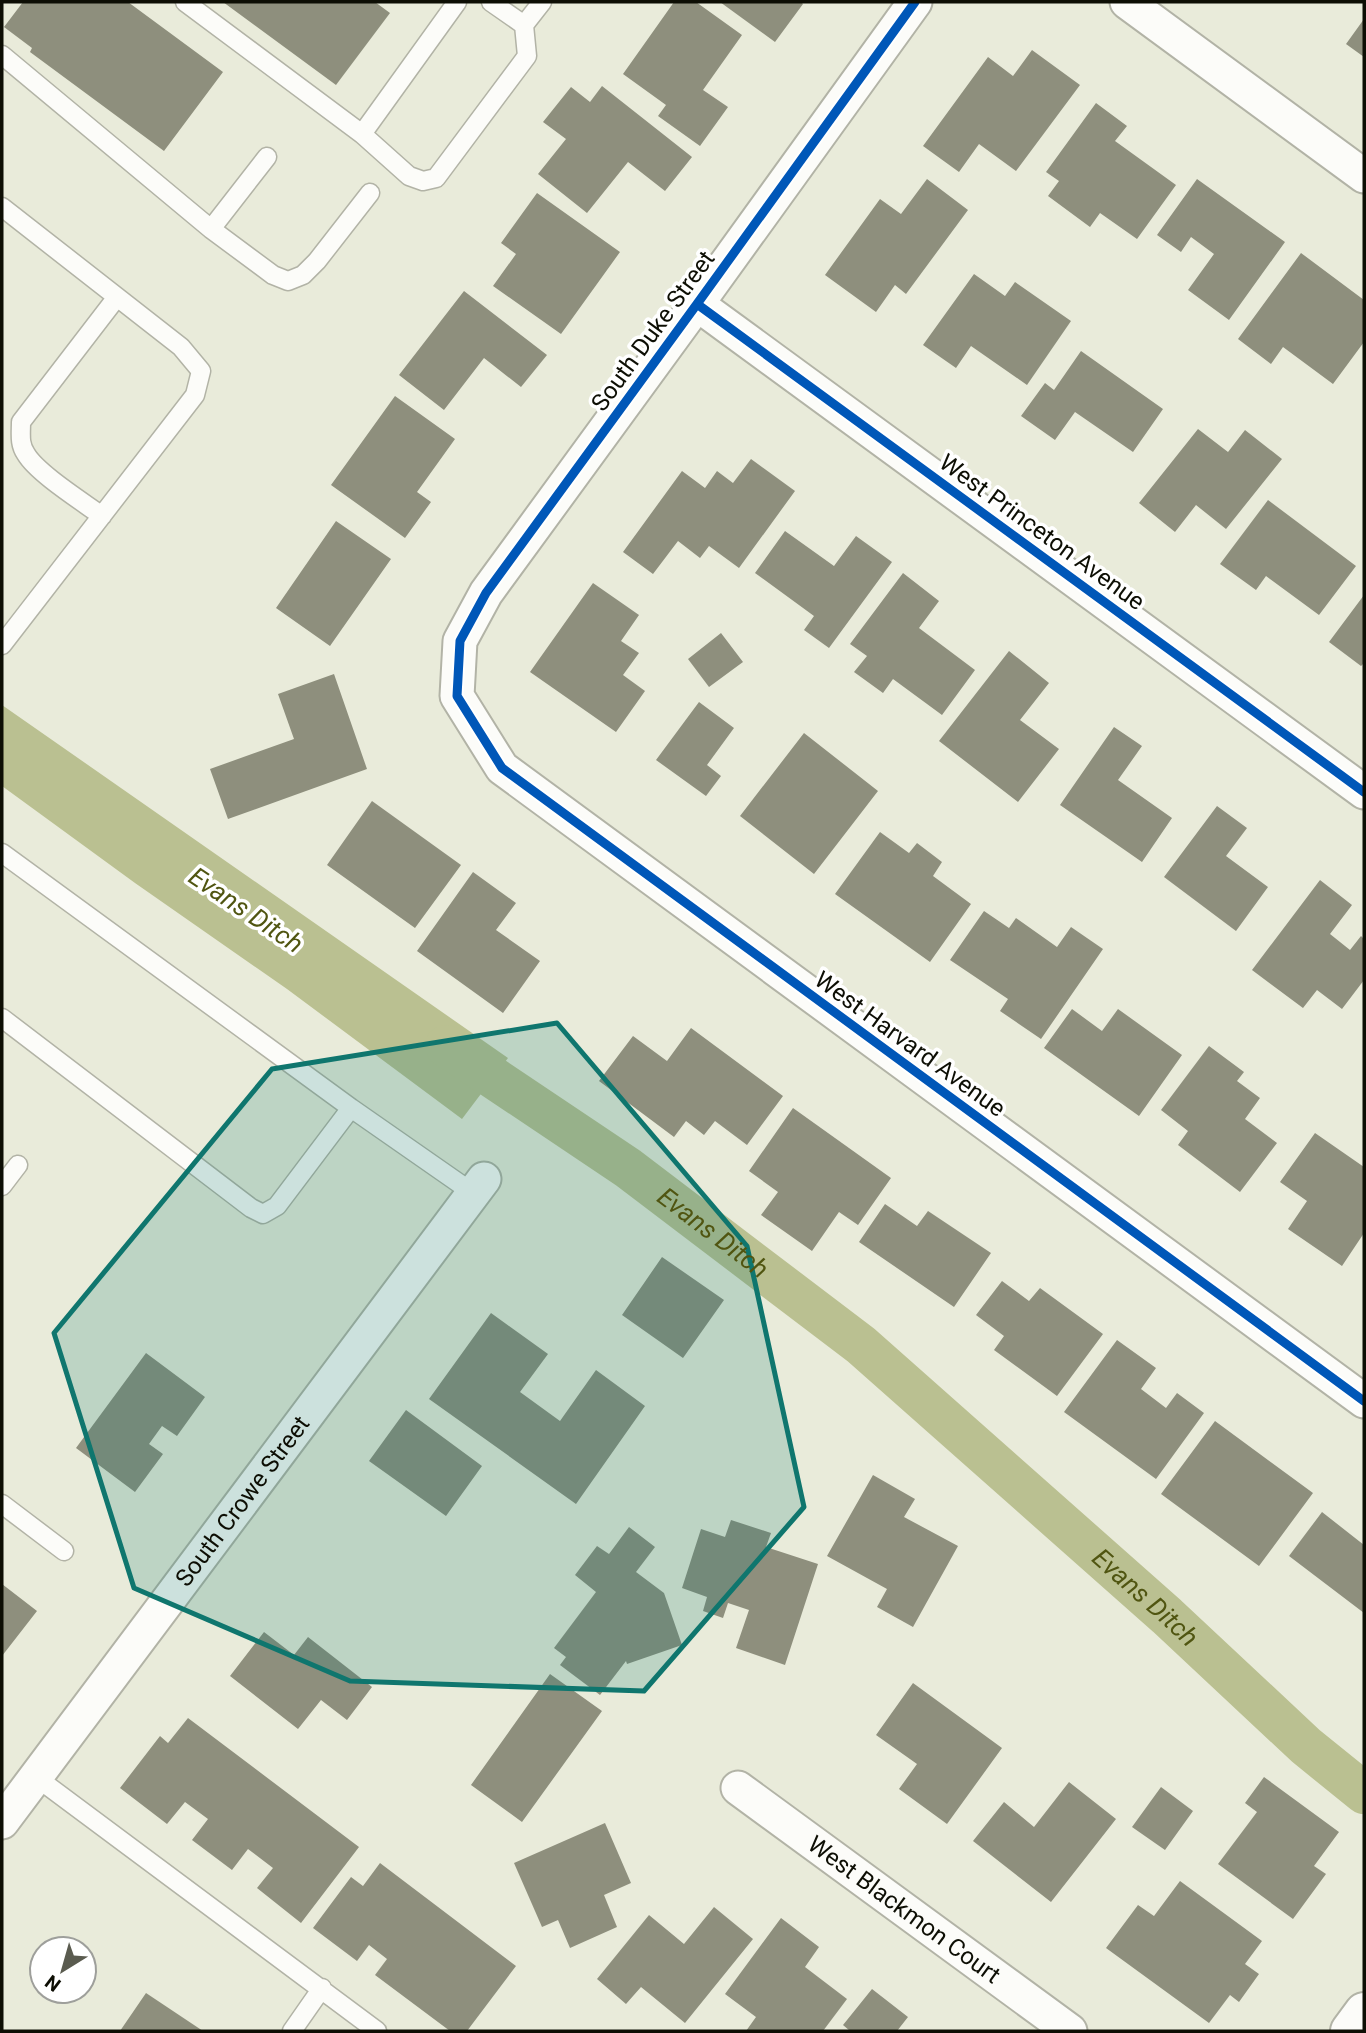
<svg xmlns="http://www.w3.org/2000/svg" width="1366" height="2033" font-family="Roboto,sans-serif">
<rect width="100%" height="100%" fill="#e9ebda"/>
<!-- water -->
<path fill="#bac091" d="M 2,705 L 508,1058 L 462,1119 L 287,989 L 135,883 L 2,786 Z"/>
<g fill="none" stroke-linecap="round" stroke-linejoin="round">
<!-- canal -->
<path stroke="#bac091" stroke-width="42" id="s1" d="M 446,1046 L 628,1168 L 861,1345 L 1167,1616 L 1306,1746 L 1364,1793"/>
</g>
<!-- building -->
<path fill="#8e8f7d" d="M 23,2 L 128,2 L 223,72 L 164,151 L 30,52 L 32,48 L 4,27 Z
M 223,2 L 375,2 L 390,13 L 336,85 Z
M 674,2 L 696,2 L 742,35 L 703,90 L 728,107 L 700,146 L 658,116 L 666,105 L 623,74 Z
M 720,2 L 801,2 L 803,4 L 775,42 Z
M 1364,19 L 1364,57 L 1346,44 Z
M 1032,50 L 1080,85 L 1016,171 L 979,144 L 959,172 L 923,146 L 988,57 L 1013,76 Z
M 602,86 L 692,157 L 665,191 L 628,162 L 587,213 L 538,174 L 566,139 L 543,122 L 571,87 L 590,102 Z
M 1096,103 L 1127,126 L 1115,141 L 1176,185 L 1137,239 L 1100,213 L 1090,227 L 1048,196 L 1059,181 L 1046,172 Z
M 927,179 L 968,210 L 906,294 L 895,285 L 876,312 L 825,275 L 880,199 L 901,214 Z
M 1197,179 L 1285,242 L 1229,320 L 1188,290 L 1214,254 L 1191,237 L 1181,252 L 1157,235 Z
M 537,193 L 620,252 L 561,334 L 493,286 L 516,254 L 501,243 Z
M 1301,253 L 1364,300 L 1364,342 L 1333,384 L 1283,347 L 1271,364 L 1238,339 Z
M 974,274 L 1005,296 L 1015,282 L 1071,321 L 1027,385 L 971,346 L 956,368 L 923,345 Z
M 464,291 L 547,355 L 521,387 L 484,358 L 444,410 L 399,375 Z
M 1081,351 L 1163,409 L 1133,452 L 1075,412 L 1055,440 L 1021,416 L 1045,383 L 1054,390 Z
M 395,396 L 455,439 L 417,492 L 431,502 L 405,538 L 331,485 Z
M 1198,429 L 1228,452 L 1245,430 L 1282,459 L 1226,529 L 1196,505 L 1175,532 L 1139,503 Z
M 751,459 L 795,491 L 739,568 L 709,546 L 700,558 L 678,541 L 653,574 L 623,552 L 682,471 L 705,488 L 717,471 L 733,483 Z
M 1268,500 L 1356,566 L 1319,615 L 1266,576 L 1256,590 L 1220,564 Z
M 336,521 L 391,559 L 330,646 L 276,608 Z
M 785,531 L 834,566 L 856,536 L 892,562 L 829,648 L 804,630 L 814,616 L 755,573 Z
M 903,573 L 939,601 L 919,628 L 975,670 L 942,715 L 893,679 L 883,693 L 854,672 L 867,656 L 850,644 Z
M 593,583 L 639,615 L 621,641 L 639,653 L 623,675 L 645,691 L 616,732 L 530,672 Z
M 1364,595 L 1364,663 L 1361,666 L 1329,642 Z
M 721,633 L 743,662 L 709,687 L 688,659 Z
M 1009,651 L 1049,683 L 1020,720 L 1059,749 L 1018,802 L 939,741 Z
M 334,674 L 367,769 L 228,819 L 210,769 L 294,739 L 278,694 Z
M 699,702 L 734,728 L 707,765 L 721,776 L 706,796 L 656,760 Z
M 1114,727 L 1142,746 L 1118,780 L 1172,818 L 1142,862 L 1060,805 Z
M 804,733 L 878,791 L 814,874 L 740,816 Z
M 372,801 L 461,865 L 415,928 L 327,865 Z
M 1217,806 L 1247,828 L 1226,856 L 1268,887 L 1236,931 L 1164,877 Z
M 880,832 L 909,853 L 917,843 L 942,862 L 933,876 L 971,904 L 930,962 L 835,894 Z
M 473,872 L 516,903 L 496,930 L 540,961 L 503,1013 L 417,951 Z
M 1320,880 L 1352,905 L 1330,934 L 1350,950 L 1361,936 L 1364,939 L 1364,980 L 1342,1009 L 1317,990 L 1303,1008 L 1252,970 Z
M 984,911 L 1009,928 L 1016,918 L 1057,947 L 1071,927 L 1103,949 L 1041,1039 L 1000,1011 L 1008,999 L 950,960 Z
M 1072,1009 L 1102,1031 L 1118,1009 L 1182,1055 L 1139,1116 L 1044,1048 Z
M 691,1028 L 783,1096 L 747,1145 L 715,1121 L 704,1135 L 686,1121 L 674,1137 L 599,1081 L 633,1036 L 667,1061 Z
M 1209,1046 L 1244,1072 L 1237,1081 L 1260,1098 L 1245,1119 L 1277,1143 L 1240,1192 L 1178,1145 L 1188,1131 L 1161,1110 Z
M 793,1108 L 891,1178 L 858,1225 L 839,1212 L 812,1251 L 761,1215 L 778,1192 L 749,1171 Z
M 1315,1133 L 1364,1167 L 1364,1233 L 1342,1266 L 1288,1229 L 1307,1201 L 1280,1182 Z
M 885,1204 L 917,1226 L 928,1211 L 991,1253 L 954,1307 L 859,1242 Z
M 662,1257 L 724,1300 L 683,1358 L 622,1315 Z
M 1002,1281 L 1029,1301 L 1040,1288 L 1103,1334 L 1057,1396 L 994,1350 L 1004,1336 L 976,1315 Z
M 491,1313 L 548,1354 L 520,1392 L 560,1421 L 596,1370 L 645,1406 L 576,1504 L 429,1399 Z
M 1117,1340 L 1156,1368 L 1141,1389 L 1166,1408 L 1177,1393 L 1204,1413 L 1156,1479 L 1064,1412 Z
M 146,1353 L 205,1397 L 177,1436 L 162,1426 L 149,1444 L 163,1454 L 135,1492 L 76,1448 Z
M 406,1410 L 482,1466 L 446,1516 L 369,1461 Z
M 1215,1421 L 1313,1493 L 1259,1566 L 1161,1494 Z
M 873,1475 L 915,1499 L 904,1517 L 958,1546 L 913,1627 L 877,1607 L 887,1589 L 827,1556 Z
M 1322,1512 L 1364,1545 L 1364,1613 L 1289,1556 Z
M 731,1520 L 771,1533 L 766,1547 L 818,1564 L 785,1665 L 736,1648 L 749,1610 L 728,1603 L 723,1618 L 703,1611 L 707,1597 L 682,1588 L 701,1529 L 725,1537 Z
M 629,1527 L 655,1547 L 636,1572 L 664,1593 L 682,1645 L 627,1664 L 626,1661 L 600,1695 L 560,1665 L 566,1657 L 554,1648 L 596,1592 L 575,1575 L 597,1546 L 609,1554 Z
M 2,1584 L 37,1611 L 2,1656 Z
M 264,1632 L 294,1655 L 308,1637 L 372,1687 L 347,1720 L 321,1700 L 298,1729 L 230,1676 Z
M 550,1674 L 602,1711 L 522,1822 L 471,1785 Z
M 913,1683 L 1002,1748 L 947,1824 L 899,1789 L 917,1764 L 876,1735 Z
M 188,1718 L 359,1847 L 301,1923 L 257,1888 L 273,1868 L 248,1849 L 232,1870 L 192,1840 L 208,1819 L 185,1802 L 167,1824 L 120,1788 L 160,1736 L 168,1743 Z
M 1264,1777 L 1339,1832 L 1314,1866 L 1326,1874 L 1293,1919 L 1218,1864 L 1257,1812 L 1245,1803 Z
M 1069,1782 L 1116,1819 L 1051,1902 L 973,1841 L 1004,1802 L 1034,1827 Z
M 1161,1787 L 1193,1811 L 1165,1850 L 1132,1827 Z
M 605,1823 L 631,1883 L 604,1895 L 617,1927 L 570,1948 L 558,1920 L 542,1927 L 514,1863 Z
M 380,1863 L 516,1966 L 467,2031 L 450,2031 L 375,1975 L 387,1959 L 369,1945 L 357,1961 L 313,1928 L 351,1877 L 363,1886 Z
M 1180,1881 L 1262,1941 L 1245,1964 L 1259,1974 L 1239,2002 L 1230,1995 L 1209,2023 L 1106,1948 L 1138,1905 L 1154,1916 Z
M 714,1907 L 753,1939 L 685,2023 L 641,1987 L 626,2004 L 597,1979 L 649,1915 L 684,1944 Z
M 781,1918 L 819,1947 L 805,1967 L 847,1999 L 823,2031 L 746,2031 L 756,2017 L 725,1994 Z
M 872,1989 L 908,2017 L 897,2031 L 850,2031 L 843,2025 Z
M 146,1993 L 203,2031 L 120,2031 Z"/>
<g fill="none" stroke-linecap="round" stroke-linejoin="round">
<defs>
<path id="lane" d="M 185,2 L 362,134 L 457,2
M 491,2 L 524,25 L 542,2
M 2,55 L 211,229 L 273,275 L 288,281 L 303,275 L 317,261 L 370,193
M 362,134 L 409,176 L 423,181 L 436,178 L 527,56 L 524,25
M 2,207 L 181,347 L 201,371 L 195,395 L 2,645
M 211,229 L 267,157
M 102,516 C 83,502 37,473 26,454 C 19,444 21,434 21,422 L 117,297
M 2,853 L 351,1108 L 277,1206 L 263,1214 L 251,1208 L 2,1018
M 351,1108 L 473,1193
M 2,1186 L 18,1165
M 2,1504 L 64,1551
M 36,1777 L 377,2031
M 292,2031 L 322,1988"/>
<g id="street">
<path d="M 915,2 L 697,304 L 486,593 L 460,641 L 457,696 L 502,768 L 1364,1401"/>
<path d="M 1127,2 L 1364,176"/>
<path d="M 697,304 L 1364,792"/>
<path id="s2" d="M 738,1788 L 1070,2031"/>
<path id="s3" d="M 2,1822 L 484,1179"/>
</g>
<path id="secondary" d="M 1350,2031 L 1364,2012"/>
</defs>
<!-- lane casing -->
<use href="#lane" stroke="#b2b3a6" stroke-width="21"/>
<!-- street casing -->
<use href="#street" stroke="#b2b3a6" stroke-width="37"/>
<!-- secondary casing -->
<use href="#secondary" stroke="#b2b3a6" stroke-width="42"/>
<!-- lane -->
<use href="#lane" stroke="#fcfcf9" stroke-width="18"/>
<!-- street -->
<use href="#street" stroke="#fcfcf9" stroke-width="33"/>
<!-- secondary -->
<use href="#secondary" stroke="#fcfcf9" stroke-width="38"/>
<defs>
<path id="cycleway" d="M 915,2 L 697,304 L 486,593 L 460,641 L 457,696 L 502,768 L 1364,1401
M 697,304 L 1364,792"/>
</defs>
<!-- cycleway casing -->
<use href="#cycleway" stroke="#fff" stroke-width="13"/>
<!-- cycleway -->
<use href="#cycleway" stroke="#0057b8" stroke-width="9"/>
</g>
<!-- marked area -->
<path fill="#0f766e" fill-opacity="0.2" stroke="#0f766e" stroke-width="5" stroke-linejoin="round" d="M 557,1023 L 747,1246 L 804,1507 L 644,1691 L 350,1681 L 134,1588 L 54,1333 L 272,1069 Z"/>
<g text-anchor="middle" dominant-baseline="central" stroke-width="7" stroke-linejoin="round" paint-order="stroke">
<!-- street labels -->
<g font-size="24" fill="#0d0e04" stroke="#fff">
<text transform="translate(653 331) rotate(-54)">South Duke Street</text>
<text transform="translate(1042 532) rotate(36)">West Princeton Avenue</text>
<text transform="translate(910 1044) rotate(36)">West Harvard Avenue</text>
<text stroke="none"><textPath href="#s3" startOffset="401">South Crowe Street</textPath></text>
<text stroke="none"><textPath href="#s2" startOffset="206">West Blackmon Court</textPath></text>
</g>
<!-- water labels -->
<g font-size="26" font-style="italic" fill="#505511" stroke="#fff">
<text transform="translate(246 910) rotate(34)">Evans Ditch</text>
<text stroke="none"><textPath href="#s1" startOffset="326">Evans Ditch</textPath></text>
<text stroke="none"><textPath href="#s1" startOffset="892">Evans Ditch</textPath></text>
</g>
</g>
<!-- border -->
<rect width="1366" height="2033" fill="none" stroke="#0d0e04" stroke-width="7"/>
<!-- north arrow -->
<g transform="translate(63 1970) rotate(217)"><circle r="33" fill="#ffffff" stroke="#9e9f9b" stroke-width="2"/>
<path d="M0-5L12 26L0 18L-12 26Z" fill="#5a5b4f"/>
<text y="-10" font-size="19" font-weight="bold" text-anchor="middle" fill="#0d0e04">N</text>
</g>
</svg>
